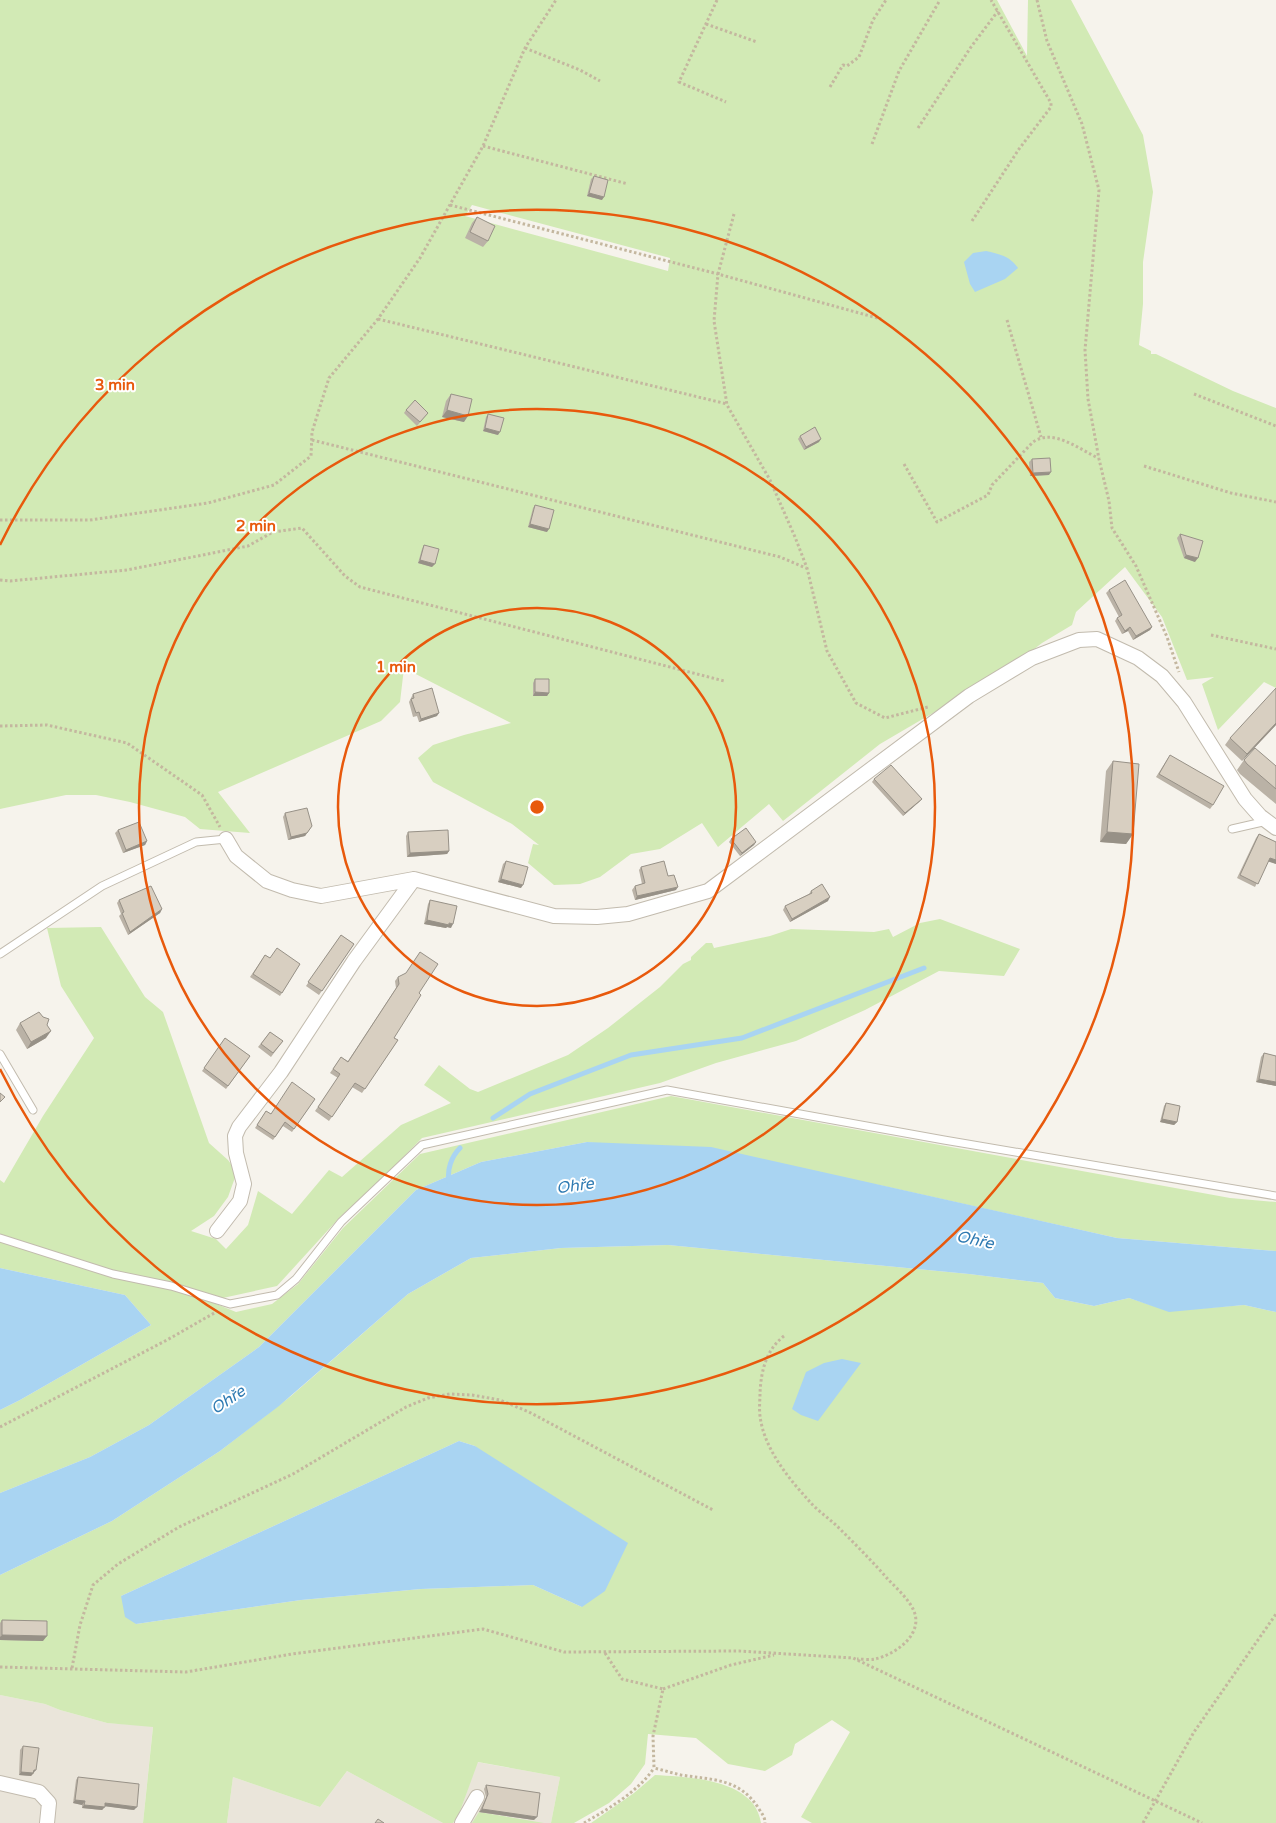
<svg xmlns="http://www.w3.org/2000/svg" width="1276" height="1823" font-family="'Varela Round',sans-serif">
<rect width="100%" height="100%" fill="#f6f3ec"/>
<!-- residential -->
<path fill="#eae5da" d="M 0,1695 L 45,1704 L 60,1710 L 107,1723 L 153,1726 L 143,1823 L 0,1823 Z
M 477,1762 L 560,1777 L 551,1823 L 453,1823 L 459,1814 Z
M 347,1771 L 443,1823 L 227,1823 L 233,1777 L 320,1807 Z"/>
<!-- green -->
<path fill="#d2eab5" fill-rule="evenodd" d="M 0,0 L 997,0 L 1027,56 L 1028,0 L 1071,0 L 1143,135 L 1153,192 L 1143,262 L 1143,304 L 1139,345 L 1151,351 L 1151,354 L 1156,354 L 1233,391 L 1276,408 L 1276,688 L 1264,682 L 1218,730 L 1202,684 L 1214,677 L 1187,680 L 1162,617 L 1125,567 L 1076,612 L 1072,625 L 1042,643 L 1008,669 L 880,744 L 783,821 L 769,804 L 718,847 L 702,823 L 660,849 L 631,854 L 600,877 L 580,884 L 554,885 L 528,863 L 533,844 L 539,845 L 512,824 L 433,782 L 418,758 L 433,745 L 464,735 L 511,723 L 404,668 L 400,702 L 381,721 L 218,792 L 250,833 L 200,829 L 185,817 L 130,802 L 96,795 L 66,795 L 0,809 ZM 472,205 L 670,258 L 668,271 L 465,216 Z
M 940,919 L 1020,949 L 1004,976 L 939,971 L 865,1010 L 796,1041 L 716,1063 L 660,1083 L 422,1138 L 377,1184 L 340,1217 L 277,1286 L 209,1301 L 236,1312 L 272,1304 L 298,1284 L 343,1228 L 420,1154 L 671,1096 L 1230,1198 L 1276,1202 L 1276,1251 L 1117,1238 L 879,1185 L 587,1142 L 481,1162 L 416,1190 L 259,1347 L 149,1425 L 90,1457 L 0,1493 L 0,1410 L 20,1400 L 151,1325 L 125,1295 L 0,1268 L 0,1180 L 4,1183 L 43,1116 L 94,1038 L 61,986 L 47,928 L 101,927 L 145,997 L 163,1012 L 209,1143 L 228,1160 L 237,1172 L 228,1197 L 214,1216 L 191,1231 L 216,1239 L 226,1249 L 248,1225 L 258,1191 L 292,1214 L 329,1170 L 342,1177 L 401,1125 L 451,1103 L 424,1085 L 439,1065 L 470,1089 L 478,1092 L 568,1055 L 608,1028 L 660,987 L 683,964 L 691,960 L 691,957 L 706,943 L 712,943 L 714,948 L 770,936 L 791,929 L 874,932 L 889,929 L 893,937 L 920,923 Z
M 668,1245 L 969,1274 L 1043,1283 L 1055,1298 L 1094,1306 L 1129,1298 L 1169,1311 L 1244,1305 L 1276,1312 L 1276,1823 L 812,1823 L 801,1817 L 850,1732 L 832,1720 L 795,1744 L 792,1755 L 765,1771 L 728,1764 L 696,1738 L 648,1734 L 645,1764 L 631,1784 L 609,1803 L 574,1823 L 551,1823 L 560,1777 L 478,1762 L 459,1814 L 453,1823 L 443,1823 L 347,1771 L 320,1807 L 233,1777 L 227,1823 L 143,1823 L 153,1727 L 107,1723 L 60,1710 L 45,1704 L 0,1695 L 0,1575 L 112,1521 L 220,1451 L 291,1396 L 408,1294 L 471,1258 L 561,1248 ZM 459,1441 L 475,1446 L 582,1607 L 533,1585 L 421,1589 L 301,1600 L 136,1624 L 121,1596 Z
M 655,1775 C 689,1777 755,1779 761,1823 L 591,1823 L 634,1793 Z
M 479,1812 L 544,1823 L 472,1823 Z"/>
<!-- water -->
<path fill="#a9d4f2" d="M 986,251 C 999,254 1010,256 1018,268 L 1005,279 L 975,292 L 970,284 L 964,262 L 973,253 Z
M 587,1142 L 711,1147 L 1117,1238 L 1276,1251 L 1276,1312 L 1244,1305 L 1169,1312 L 1129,1298 L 1094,1306 L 1055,1298 L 1043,1283 L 969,1274 L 668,1245 L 561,1248 L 471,1258 L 408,1294 L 279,1406 L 220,1451 L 112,1521 L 0,1575 L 0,1493 L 90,1457 L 149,1425 L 259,1347 L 416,1190 L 481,1162 Z
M 0,1268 L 125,1295 L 151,1325 L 20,1400 L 0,1410 Z
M 842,1359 L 861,1363 L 818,1421 L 801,1415 L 792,1409 L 806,1372 L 824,1363 Z
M 459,1441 L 475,1446 L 628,1543 L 605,1591 L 582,1607 L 533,1585 L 421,1589 L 301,1600 L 136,1624 L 125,1617 L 121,1596 Z"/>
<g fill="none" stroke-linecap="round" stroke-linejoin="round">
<!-- stream -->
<path stroke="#a9d4f2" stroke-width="5" d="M 493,1118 L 530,1094 L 631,1055 L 742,1038 L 924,968
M 449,1181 C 447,1170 451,1157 460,1148"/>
<defs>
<path id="service" d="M 1232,829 L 1267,821
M 0,954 L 102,886 L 196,842 L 226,839
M 0,1054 L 33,1110
M 0,1238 L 113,1274 L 171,1286 L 230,1304 L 277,1295 L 296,1279 L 341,1222 L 422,1145 L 667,1090 L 944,1140 L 1276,1196"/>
<path id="minor" d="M 226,839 L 236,856 L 267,881 L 292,890 L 321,896 L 414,879 L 554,916 L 597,917 L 628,914 L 708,891 L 969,696 L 1032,658 L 1079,640 L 1097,639 L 1138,658 L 1162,676 L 1184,702 L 1245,799 L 1260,816 L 1276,828
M 217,1231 L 240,1201 L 244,1184 L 236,1153 L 235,1136 L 239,1127 L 281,1072 L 354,961 L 414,879
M 0,1783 L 39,1792 L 49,1803 L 47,1823
M 462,1823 L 477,1797"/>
</defs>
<!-- service casing -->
<use href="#service" stroke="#c2bbae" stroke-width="9"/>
<!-- minor casing -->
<use href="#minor" stroke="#c2bbae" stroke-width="16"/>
<!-- path -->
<path stroke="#c4b79f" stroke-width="3" stroke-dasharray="2.5 2.5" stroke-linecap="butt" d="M 717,0 L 679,82 L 726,102
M 1037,0 L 1047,41 L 1082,124 L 1099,190 L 1085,350 L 1088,399 L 1099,459 L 1109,501 L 1112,528 L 1136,566 L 1167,637 L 1179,672
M 706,24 L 757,42
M 525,48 L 580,70 L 600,81
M 830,87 L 843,65 L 847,66 L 859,57 L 873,20 L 886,0
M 918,128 L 971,47 L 998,11
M 872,144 L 899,71 L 940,0
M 483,146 L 628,184
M 450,205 L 718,274 L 714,321 L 727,405 L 770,480 L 795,537 L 807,568 L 827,651 L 856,703 L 885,718 L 928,707
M 734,214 L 718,274 L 881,319
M 972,221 L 1019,149 L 1051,107 L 1051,103 L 991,0
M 378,319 L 727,404
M 1007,320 L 1041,437
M 1194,394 L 1276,426
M 312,440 L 780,557 L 806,568
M 904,464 L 937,522 L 988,495 L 992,485 L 1033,442 C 1053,428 1079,449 1098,458
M 1144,466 L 1231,493 L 1276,502
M 0,520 L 90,520 L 208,503 L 274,485 L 311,456 L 312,432 L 329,378 L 378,319 L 420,258 L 483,146 L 525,48 L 556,0
M 0,580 L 10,581 L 127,570 L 248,546 L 273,532 L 302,528 L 345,576 L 360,587 L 724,681
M 1211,635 L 1276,649
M 0,726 L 47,725 L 127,743 L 202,795 L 220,827
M 784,1336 C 766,1350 761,1371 760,1393 C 760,1400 759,1408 760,1416 C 764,1449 789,1479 811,1503 C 819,1512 830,1519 839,1528 C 855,1544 871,1560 886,1577 C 895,1587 907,1597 913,1609 C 925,1633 897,1654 875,1659 C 870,1660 862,1659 857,1659
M 0,1427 L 167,1340 L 216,1312
M 605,1653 L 622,1679 L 663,1689 L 653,1736 L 654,1768 C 663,1770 672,1773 681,1775 C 712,1780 740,1778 759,1809 C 762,1814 765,1817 765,1823
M 0,1667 L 186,1672 L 292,1654 L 483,1629 L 564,1652 L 739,1651 L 853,1658 L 1202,1823
M 72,1668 L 80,1625 L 93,1585 L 118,1564 L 179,1527 L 293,1474 L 406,1407 L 428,1398 L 450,1394 L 472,1395 L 500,1400 L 529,1412 L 713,1510
M 663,1689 L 731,1665 L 774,1655
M 584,1823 C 608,1809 638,1792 654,1768
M 1143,1823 L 1194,1732 L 1276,1614"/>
<!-- service -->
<use href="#service" stroke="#fff" stroke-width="7"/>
<!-- minor -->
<use href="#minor" stroke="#fff" stroke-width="14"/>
</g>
<!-- wall -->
<path fill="#bab2a6" d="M 594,176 L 602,200 L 587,196 L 591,179 Z
M 477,217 L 488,241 L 483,247 L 465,238 L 472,223 Z
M 451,394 L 464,422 L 442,417 L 446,401 Z
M 406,410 L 428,413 L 417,426 L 404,413 Z
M 488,414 L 498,435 L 483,431 L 486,417 Z
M 800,436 L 819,442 L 804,450 L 798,439 Z
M 1032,459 L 1049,475 L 1030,476 L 1029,462 Z
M 535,505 L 547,532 L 528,527 L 533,508 Z
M 1180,534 L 1195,562 L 1184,558 L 1177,538 Z
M 424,545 L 432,567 L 418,563 L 422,549 Z
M 1109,590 L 1152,627 L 1150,630 L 1133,640 L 1128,631 L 1122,634 L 1115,621 L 1117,618 L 1119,617 L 1106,593 Z
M 535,679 L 549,693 L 547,696 L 533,696 L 533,683 Z
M 413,694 L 437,716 L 419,722 L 417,716 L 413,717 L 409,702 Z
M 1276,725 L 1242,761 L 1225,745 L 1230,738 Z
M 1168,758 L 1213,805 L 1210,809 L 1156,777 Z
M 1244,760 L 1276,766 L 1276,804 L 1240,774 L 1237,770 Z
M 1113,761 L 1133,834 L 1126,844 L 1100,842 L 1106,771 Z
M 874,779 L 922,799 L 919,802 L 903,816 L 872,782 Z
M 285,813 L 312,826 L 305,836 L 288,840 L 283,817 Z
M 118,830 L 147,841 L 145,845 L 123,853 L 115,833 Z
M 408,832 L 449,851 L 447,854 L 407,857 L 406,836 Z
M 1259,834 L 1276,842 L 1276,864 L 1268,861 L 1255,887 L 1237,878 L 1256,838 Z
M 731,839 L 756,842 L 754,845 L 740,856 L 729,842 Z
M 506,861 L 521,888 L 498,882 L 503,864 Z
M 641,867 L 668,876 L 676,890 L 635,900 L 632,890 L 635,886 L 642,884 L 639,870 Z
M 811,891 L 828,901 L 790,922 L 783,910 L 785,906 L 809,894 Z
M 119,900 L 162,909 L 160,913 L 128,935 L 119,916 L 121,914 L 117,903 Z
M 430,900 L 451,928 L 447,927 L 446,928 L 424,924 L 428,904 Z
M 341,935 L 354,944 L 319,995 L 306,986 Z
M 265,955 L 270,958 L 300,964 L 280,996 L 250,977 Z
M 398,977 L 419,993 L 394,1038 L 398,1040 L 362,1093 L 352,1087 L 329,1121 L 315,1111 L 338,1078 L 330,1073 L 341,1057 L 348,1061 L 396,988 L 395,981 Z
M 20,1023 L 47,1025 L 46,1038 L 27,1049 L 16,1030 Z
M 270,1032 L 283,1041 L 271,1057 L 258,1047 Z
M 225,1038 L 250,1056 L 226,1089 L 202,1071 Z
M 1264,1053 L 1276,1056 L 1276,1086 L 1256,1082 L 1261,1057 Z
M 315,1099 L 292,1132 L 283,1126 L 273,1140 L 255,1128 L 266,1111 L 271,1114 Z
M 1166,1103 L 1177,1122 L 1174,1125 L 1160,1122 L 1164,1106 Z
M 2,1620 L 43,1641 L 0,1640 L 0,1623 Z
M 23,1746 L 34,1774 L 33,1774 L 31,1776 L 19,1775 L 20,1750 Z
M 78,1777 L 134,1810 L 105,1806 L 102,1810 L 82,1808 L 82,1805 L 73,1803 L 76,1780 Z
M 486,1785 L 534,1820 L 479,1812 L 486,1797 L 484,1789 Z"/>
<!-- shaded-wall -->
<path fill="#979187" d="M 589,193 L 604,197 L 602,200 L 587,196 Z
M 447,410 L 468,416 L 464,422 L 442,417 Z
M 485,428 L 500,432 L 498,435 L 483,431 Z
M 821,439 L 819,442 L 804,450 L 806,447 Z
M 1051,472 L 1049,475 L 1030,476 L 1033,473 Z
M 530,524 L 549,529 L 547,532 L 528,527 Z
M 1186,555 L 1198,558 L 1195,562 L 1184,558 Z
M 420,560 L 435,564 L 432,567 L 418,563 Z
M 1130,627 L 1128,631 L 1122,634 L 1125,631 Z
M 1152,627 L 1150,630 L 1133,640 L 1136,636 Z
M 535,692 L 549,693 L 547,696 L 533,696 Z
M 439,713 L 437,716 L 419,722 L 421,719 Z
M 1276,723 L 1276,725 L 1242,761 L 1247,754 Z
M 922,799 L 919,802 L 903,816 L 905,813 Z
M 1107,832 L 1133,834 L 1126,844 L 1100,842 Z
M 307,833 L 305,836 L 288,840 L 291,837 Z
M 147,841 L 145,845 L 123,853 L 126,850 Z
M 756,842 L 754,845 L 740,856 L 742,853 Z
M 449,851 L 447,854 L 407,857 L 410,853 Z
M 1270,858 L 1276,860 L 1276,864 L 1267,861 Z
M 501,879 L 523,885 L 521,888 L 498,882 Z
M 678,887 L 676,890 L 635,900 L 637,896 Z
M 830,897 L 828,901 L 790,922 L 792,919 Z
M 162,909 L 160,913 L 128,935 L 130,932 Z
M 427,920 L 453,924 L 451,928 L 447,927 L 446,928 L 424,924 Z
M 51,1031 L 46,1038 L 27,1049 L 31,1042 Z
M 1259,1079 L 1276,1082 L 1276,1086 L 1256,1082 Z
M 1162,1119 L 1177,1122 L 1174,1125 L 1160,1122 Z
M 2,1635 L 47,1636 L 43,1641 L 0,1640 L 0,1637 Z
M 34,1770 L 36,1770 L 31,1776 L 19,1775 L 21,1772 Z
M 75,1800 L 85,1801 L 82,1805 L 73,1803 Z
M 105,1803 L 137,1807 L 134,1810 L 103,1806 Z
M 84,1805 L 105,1807 L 102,1810 L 82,1808 Z
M 482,1809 L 537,1817 L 534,1820 L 479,1812 Z"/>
<!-- building -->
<path fill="#d8cfc1" stroke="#979187" d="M 594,176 L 608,180 L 604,197 L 589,193 Z
M 477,217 L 495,226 L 488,241 L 470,232 Z
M 451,394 L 472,399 L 468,416 L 447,410 Z
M 415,400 L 428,413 L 420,422 L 406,410 Z
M 488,414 L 504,418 L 500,432 L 485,428 Z
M 815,427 L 821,439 L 806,447 L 800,436 Z
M 1050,458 L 1051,472 L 1033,473 L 1032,459 Z
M 535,505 L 554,510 L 549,529 L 530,524 Z
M 1180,534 L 1203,541 L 1198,558 L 1186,555 Z
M 424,545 L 439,549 L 435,564 L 420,560 Z
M 1125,580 L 1152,627 L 1136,636 L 1130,627 L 1125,631 L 1117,618 L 1122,615 L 1109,590 Z
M 535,679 L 549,679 L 549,693 L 535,692 Z
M 432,688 L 439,713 L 421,719 L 419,712 L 416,713 L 411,699 L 414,698 L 413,694 Z
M 1276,688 L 1276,723 L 1247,754 L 1230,738 Z
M 1255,748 L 1276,766 L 1276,789 L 1247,764 L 1244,760 Z
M 1170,755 L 1224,786 L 1213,805 L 1159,774 Z
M 1113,761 L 1139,764 L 1133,834 L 1107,832 Z
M 891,765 L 922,799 L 905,813 L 874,779 Z
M 307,808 L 312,826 L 307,833 L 291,837 L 285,813 Z
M 139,822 L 147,841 L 126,850 L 118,830 Z
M 746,828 L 756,842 L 742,853 L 731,839 Z
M 448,830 L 449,851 L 410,853 L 408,832 Z
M 1259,834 L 1276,842 L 1276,860 L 1270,858 L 1258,884 L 1240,875 Z
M 506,861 L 528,867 L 523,885 L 501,879 Z
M 664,861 L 668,876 L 674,875 L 678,887 L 637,896 L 635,886 L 645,883 L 641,867 Z
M 822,884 L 830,897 L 792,919 L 785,906 L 812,893 L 811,891 Z
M 151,886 L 162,909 L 130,932 L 122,913 L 124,912 L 119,900 Z
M 430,900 L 457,906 L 453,924 L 449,923 L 449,925 L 427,920 Z
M 341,935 L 354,944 L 322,991 L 308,982 Z
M 277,948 L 300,964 L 282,993 L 253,974 L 265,955 L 270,958 Z
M 420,952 L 438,964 L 419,993 L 421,995 L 394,1038 L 398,1040 L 365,1089 L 355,1083 L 332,1117 L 318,1107 L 340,1074 L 333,1069 L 341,1057 L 348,1062 L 399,984 L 398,977 L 406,973 Z
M 39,1012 L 43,1017 L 49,1019 L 47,1025 L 51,1031 L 31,1042 L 20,1023 Z
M 270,1032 L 283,1041 L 273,1053 L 261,1044 Z
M 225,1038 L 250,1056 L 228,1086 L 204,1068 Z
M 1264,1053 L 1276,1056 L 1276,1082 L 1259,1079 Z
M 292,1082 L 315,1099 L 294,1129 L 285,1122 L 275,1137 L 257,1125 L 266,1111 L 271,1114 Z
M 0,1093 L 5,1097 L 0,1102 Z
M 1166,1103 L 1180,1106 L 1177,1122 L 1162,1119 Z
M 2,1620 L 47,1621 L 47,1636 L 2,1635 Z
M 23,1746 L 39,1748 L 36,1770 L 34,1770 L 33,1773 L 21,1772 Z
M 78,1777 L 139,1784 L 137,1807 L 105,1803 L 105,1807 L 84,1805 L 85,1801 L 75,1800 Z
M 486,1785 L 540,1793 L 537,1817 L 482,1809 L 488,1794 Z
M 378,1819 L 384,1823 L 375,1823 Z"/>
<!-- distance rings -->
<g fill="none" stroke="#e8590c" stroke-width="2.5">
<circle cx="537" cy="807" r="199"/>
<circle cx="537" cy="807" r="398"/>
<path d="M0 545A597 597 0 1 1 0 1069"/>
</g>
<g text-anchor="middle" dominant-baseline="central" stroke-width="4" stroke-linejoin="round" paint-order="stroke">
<!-- water labels -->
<g font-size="16" font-style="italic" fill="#2e7ab2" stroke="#fff">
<text transform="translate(575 1186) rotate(-8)">Ohře</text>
<text transform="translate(975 1240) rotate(12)">Ohře</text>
<text transform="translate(228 1400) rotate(-34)">Ohře</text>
</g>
</g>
<circle cx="537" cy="807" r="8" fill="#e8590c" stroke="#fff" stroke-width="2.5"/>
<g font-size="15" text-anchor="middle" font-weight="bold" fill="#e8590c" stroke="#fff" stroke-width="4" stroke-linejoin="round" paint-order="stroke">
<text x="115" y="390">3 min</text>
<text x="256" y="531">2 min</text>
<text x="396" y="672">1 min</text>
</g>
</svg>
